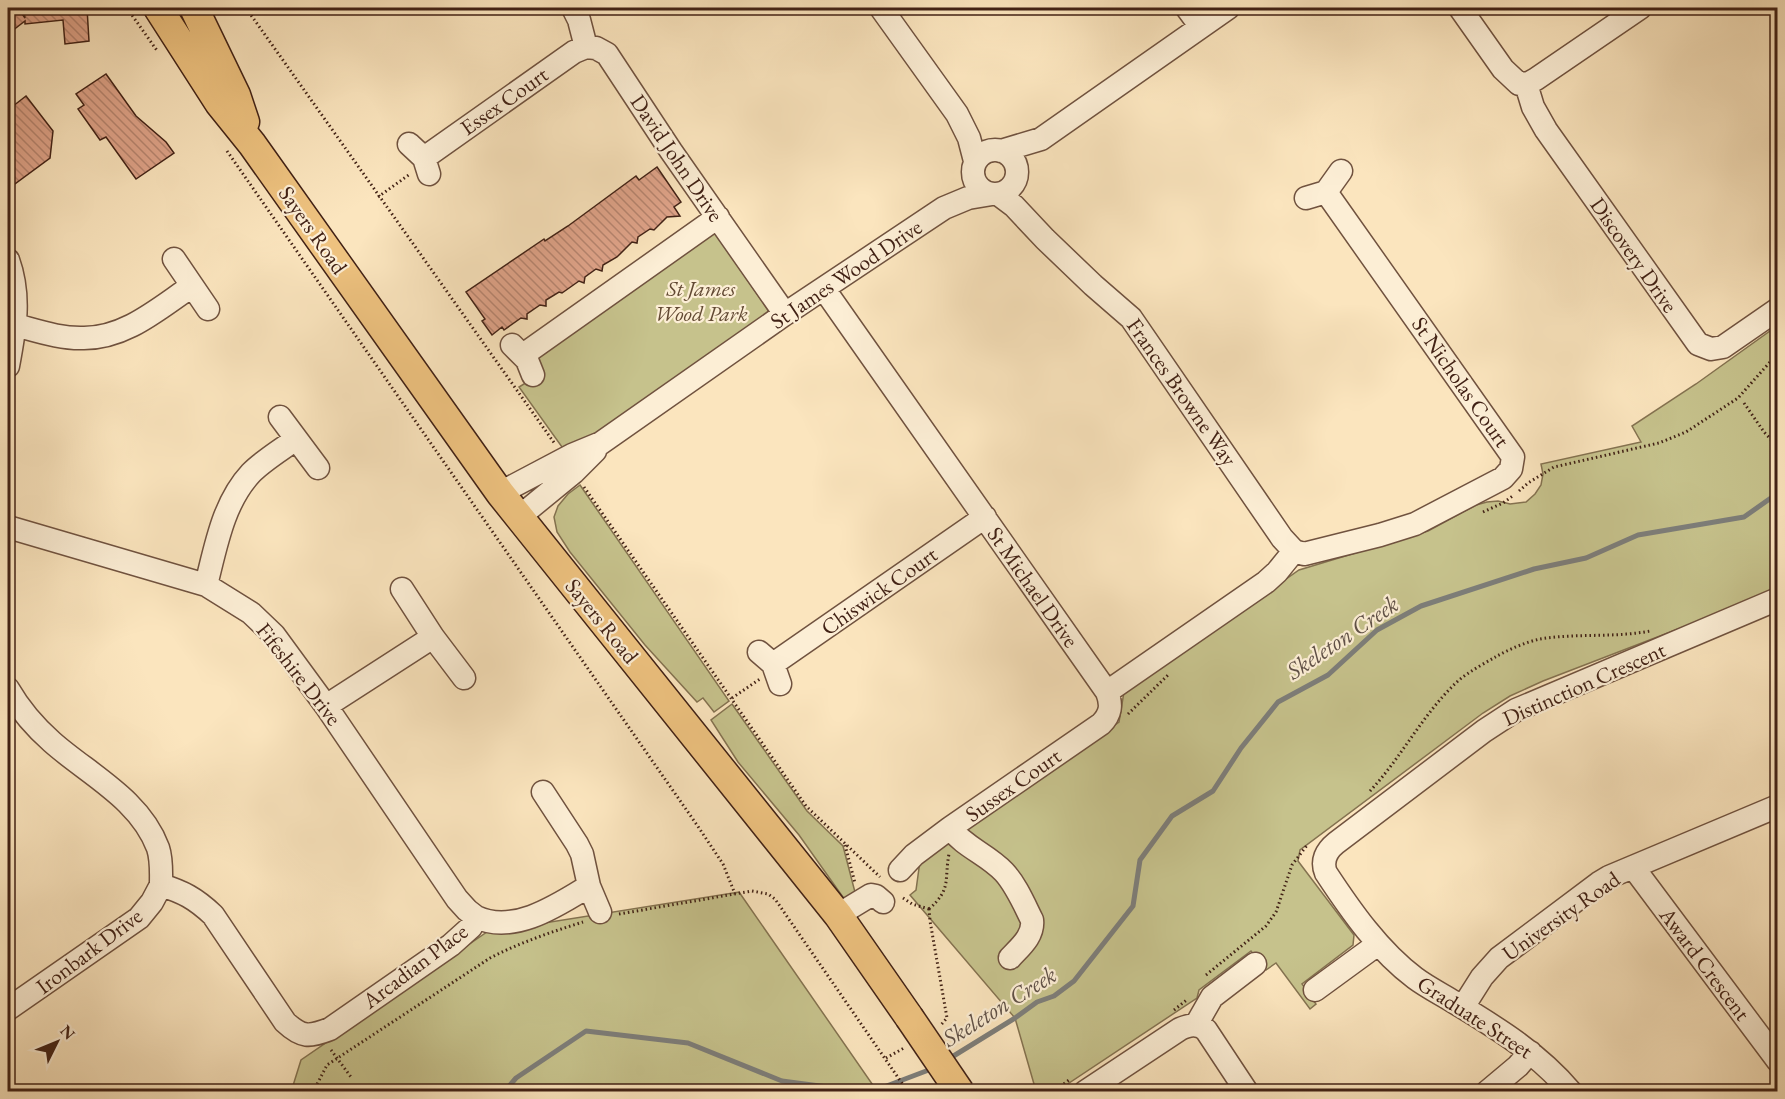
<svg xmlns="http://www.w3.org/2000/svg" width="1785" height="1099" font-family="'EB Garamond',serif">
<defs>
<pattern id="building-back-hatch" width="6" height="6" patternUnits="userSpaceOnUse" patternTransform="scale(1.5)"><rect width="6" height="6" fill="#dfa389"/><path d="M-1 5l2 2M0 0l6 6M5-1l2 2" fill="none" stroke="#b6846f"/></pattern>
</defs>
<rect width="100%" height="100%" fill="#fbe5be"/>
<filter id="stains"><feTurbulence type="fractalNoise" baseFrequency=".00333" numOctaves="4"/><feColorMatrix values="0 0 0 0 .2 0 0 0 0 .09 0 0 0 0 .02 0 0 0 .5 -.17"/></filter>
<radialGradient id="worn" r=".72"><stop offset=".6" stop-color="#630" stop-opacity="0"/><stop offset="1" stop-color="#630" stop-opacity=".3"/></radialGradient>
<!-- green -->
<path fill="#c6c28c" stroke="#847250" stroke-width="1.5" d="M 713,234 L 716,234 L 768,310 L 767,315 L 567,454 L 519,387 L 537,376 L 536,356 Z
M 1777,326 L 1777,591 L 1543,681 L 1510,696 L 1483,713 L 1300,850 L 1298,861 L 1354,935 L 1353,945 L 1302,984 L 1316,1004 L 1310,1009 L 1276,963 L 1266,970 L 1251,951 L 1199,990 L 1197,998 L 1057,1091 L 1036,1091 L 1015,1018 L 910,895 L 916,890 L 920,861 L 1119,722 L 1124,692 L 1299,570 L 1428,531 L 1476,505 L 1487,502 L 1498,501 L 1510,504 L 1526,502 L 1535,494 L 1541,485 L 1543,474 L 1541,464 L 1641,442 L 1632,426 L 1696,384 Z
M 580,485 L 729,701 L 714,712 L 703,698 L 697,702 L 645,645 L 570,552 L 557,532 L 554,517 L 558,506 L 568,494 Z
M 732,704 L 807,811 L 843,846 L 856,896 L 845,900 L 799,835 L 738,762 L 711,720 Z
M 739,892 L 877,1091 L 291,1092 L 301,1060 L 487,932 Z"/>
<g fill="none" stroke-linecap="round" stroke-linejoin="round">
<!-- stream -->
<path stroke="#7d7e7a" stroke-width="5" d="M 947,1060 L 1015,1018 L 1037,1002 L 1054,996 L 1074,981 L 1133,906 L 1140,860 L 1172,816 L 1213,791 L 1241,748 L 1278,702 L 1328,675 L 1377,630 L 1421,606 L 1534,569 L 1586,558 L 1638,535 L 1744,517 L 1778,493
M 504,1092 L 516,1078 L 586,1031 L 688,1043 L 782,1081 L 850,1090 L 876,1090 L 934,1068"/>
</g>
<!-- building -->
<path fill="url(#building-back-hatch)" stroke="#412115" stroke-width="1.5" d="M 8,8 L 18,8 L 25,18 L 24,12 L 87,8 L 89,41 L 65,44 L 63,20 L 25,24 L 25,21 L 8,34 Z
M 106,74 L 136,116 L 166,142 L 174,153 L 136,179 L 106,137 L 100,140 L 78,109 L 84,105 L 76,94 Z
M 26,96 L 53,131 L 50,158 L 8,189 L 8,110 Z
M 657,167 L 681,202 L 674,207 L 680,216 L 667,217 L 654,230 L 650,229 L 638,237 L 637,243 L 632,242 L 617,257 L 603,265 L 602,271 L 596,269 L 585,277 L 584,283 L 579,281 L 562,293 L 559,292 L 546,300 L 546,306 L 540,305 L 527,314 L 527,319 L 521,318 L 504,330 L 502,327 L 492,335 L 482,321 L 485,319 L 466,292 L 544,239 L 545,241 L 568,226 L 636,176 L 639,180 Z"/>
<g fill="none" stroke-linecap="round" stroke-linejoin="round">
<defs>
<path id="minor" d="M 573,8 L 579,20 L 586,47 L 596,48 L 607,54 L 671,151 L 785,314
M 881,8 L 957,114 L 969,138 L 975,161
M 1187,8 L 1201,27
M 1460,8 L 1503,69 L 1519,84 L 1529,83 L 1536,79 L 1640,8
M 1526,84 L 1533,107 L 1546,130 L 1698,344 L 1711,349 L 1723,347 L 1778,309
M 409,144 L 424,158 L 429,174
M973 172a22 22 0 1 1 44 0a22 22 0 1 1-44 0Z
M 1001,151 L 1041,139 L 1228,8
M 424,158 L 574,52 L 586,47
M 998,194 L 1014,206 L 1045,239 L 1093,285 L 1131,318 L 1282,538 L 1294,551 L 1304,554 L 1380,535 L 1415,524 L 1503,478 L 1511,469 L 1513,457 L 1326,192
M 1306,198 L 1326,192 L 1341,171
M 174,259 L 208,309
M 8,260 C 21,296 15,329 8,366
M 824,289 L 1107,692 C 1112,705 1111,714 1101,724 L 950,828 L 914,855 L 900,870
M 15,325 C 38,331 61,339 84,338 C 126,338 159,308 192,286
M 512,345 L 527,360 L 533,375
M 523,355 L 718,217
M 280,417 L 318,468
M 500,493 L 572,455 L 601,443 L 785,314 L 944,208 L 968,198 L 992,194
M 519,517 L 574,472 L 595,451
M 8,527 L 206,585 L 251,613 L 274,635 L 326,706 L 457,899 L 467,910 L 476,917
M 206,585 C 216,546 223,503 251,473 C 264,460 281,450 296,439
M 402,589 L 433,637 L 464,678
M 759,652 L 773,664 L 780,684
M 773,664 L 985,517
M 8,689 C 19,708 35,727 52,742 C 88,774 140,799 158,848 C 162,860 161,873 161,885 C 183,892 195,898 213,915 L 285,1022 C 302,1038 309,1037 330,1029 L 451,945 L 471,927 L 476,917 C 514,935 558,905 589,886
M 1107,692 L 1266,582 L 1277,572 L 1294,551
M 326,706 L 433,637
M 543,792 L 577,844 L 582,854 L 589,886 L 600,912
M 950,828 C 964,847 987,854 1004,872 C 1016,885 1024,904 1032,920 C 1034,936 1020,947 1010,958
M 1633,867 L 1778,1061
M 838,915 L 871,895 L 876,896 L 883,902
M 1315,990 L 1378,944
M 1463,1007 L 1482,977 L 1499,958 L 1599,883 L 1609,877 L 1778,806
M 8,1009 L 139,918 L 152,902 L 161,885
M 1196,1025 L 1212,997 L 1255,964
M 1085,1092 L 1180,1029 C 1189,1025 1197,1023 1206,1030 L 1247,1092
M 1487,1092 L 1518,1066 L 1530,1052
M 1571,1092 C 1538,1053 1497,1028 1454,1002 C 1441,994 1427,987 1415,978 C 1379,951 1351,911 1326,873 C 1321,861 1326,851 1336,843 L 1484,731 L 1516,710 L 1778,599"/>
<path id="major" d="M 158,8 L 219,103 L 252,144 L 500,493 L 838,915 L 909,1017
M 194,8 L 236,95 L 245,122"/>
</defs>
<!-- minor casing -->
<use href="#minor" stroke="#70523f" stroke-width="25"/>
<!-- major casing -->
<use href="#major" stroke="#412115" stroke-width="31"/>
<!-- path -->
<path stroke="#412115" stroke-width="3" stroke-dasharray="1.5 3" stroke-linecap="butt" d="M 127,8 L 158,52
M 246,8 L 555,444
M 227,151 L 697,825 L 723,864 L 735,894
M 378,197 L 410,174
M 1744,403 L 1764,432 L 1778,447
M 584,487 L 806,806 L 880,877
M 1519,491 L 1528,483 L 1554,467 L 1659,443 L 1686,432 L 1738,398 L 1778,353
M 1483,512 L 1503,503 L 1514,495
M 732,698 L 760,679
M 1128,714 L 1168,675
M 1370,791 C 1402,757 1423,713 1459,680 C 1470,671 1485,663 1497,656 C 1510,649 1526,642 1540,639 C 1576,633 1614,638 1650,631
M 845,845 L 855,883
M 903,898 L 912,904 L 929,909
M 929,909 C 952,889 944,879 949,854
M 929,909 L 930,921 L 947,1018 L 940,1026
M 619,914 L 752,891 L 768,894 L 775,899 L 908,1092
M 1206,975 L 1266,926 L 1276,912 L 1292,865 L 1308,844
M 1174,1010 L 1188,999
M 331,1050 L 351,1077
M 886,1058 L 904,1048
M 313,1092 L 327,1065 L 490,958 C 519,943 551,932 583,922
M 1053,1092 L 1069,1080"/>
<!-- minor -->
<use href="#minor" stroke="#fceed5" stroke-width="22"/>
<!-- major -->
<use href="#major" stroke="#eec27f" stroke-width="28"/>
<defs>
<path id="major-bridge" d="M 909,1017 L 960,1092"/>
</defs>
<!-- major-bridge casing -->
<use href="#major-bridge" stroke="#412115" stroke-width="31" stroke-linecap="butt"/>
<!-- major-bridge -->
<use href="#major-bridge" stroke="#eec27f" stroke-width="28"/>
</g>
<g text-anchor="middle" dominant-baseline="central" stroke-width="4.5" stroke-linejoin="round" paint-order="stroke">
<!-- street labels -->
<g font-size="22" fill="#412115" stroke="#fceed5">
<text transform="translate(504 101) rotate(-35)">Essex Court</text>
<text transform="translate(677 158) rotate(56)">David John Drive</text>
<text transform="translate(313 230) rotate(55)">Sayers Road</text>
<text transform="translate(1634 255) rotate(55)">Discovery Drive</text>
<text transform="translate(846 274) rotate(-34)">St James Wood Drive</text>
<text transform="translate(1461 382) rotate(55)">St Nicholas Court</text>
<text transform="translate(1182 392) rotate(55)">Frances Browne Way</text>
<text transform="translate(1033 587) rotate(55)">St Michael Drive</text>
<text transform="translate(879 591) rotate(-35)">Chiswick Court</text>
<text transform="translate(602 621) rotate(51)">Sayers Road</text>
<text transform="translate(299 674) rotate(52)">Fifeshire Drive</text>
<text transform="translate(1584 684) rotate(-24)">Distinction Crescent</text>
<text transform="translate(1013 785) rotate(-35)">Sussex Court</text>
<text transform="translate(1561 916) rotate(-35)">University Road</text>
<text transform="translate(89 951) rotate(-37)">Ironbark Drive</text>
<text transform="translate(1705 964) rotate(53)">Award Crescent</text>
<text transform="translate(415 966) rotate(-37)">Arcadian Place</text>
<text transform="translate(1475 1017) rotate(33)">Graduate Street</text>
</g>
<!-- park labels -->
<g font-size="22" font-style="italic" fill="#624933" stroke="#fceed5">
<text x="701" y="288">St James<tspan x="701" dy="25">Wood Park</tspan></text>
</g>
<!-- water labels -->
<g font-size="24" font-style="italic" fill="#5f5047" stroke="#fceed5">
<text transform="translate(1342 637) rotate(-34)">Skeleton Creek</text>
<text transform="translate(999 1006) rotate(-32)">Skeleton Creek</text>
</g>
</g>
<!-- margin -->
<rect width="1785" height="1099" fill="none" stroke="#fbe5be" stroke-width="30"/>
<rect x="9" y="9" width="1767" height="1081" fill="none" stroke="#412115" stroke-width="3"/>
<rect x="15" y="15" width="1755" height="1069" fill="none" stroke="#412115" stroke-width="1.5"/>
<!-- north arrow -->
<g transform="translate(57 1042) rotate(47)" stroke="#fceed5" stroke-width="4.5" paint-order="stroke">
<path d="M0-4.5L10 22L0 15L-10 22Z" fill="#412115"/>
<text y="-9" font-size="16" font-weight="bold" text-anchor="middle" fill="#412115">N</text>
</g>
<rect width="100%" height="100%" filter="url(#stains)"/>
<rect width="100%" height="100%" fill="url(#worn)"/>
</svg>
